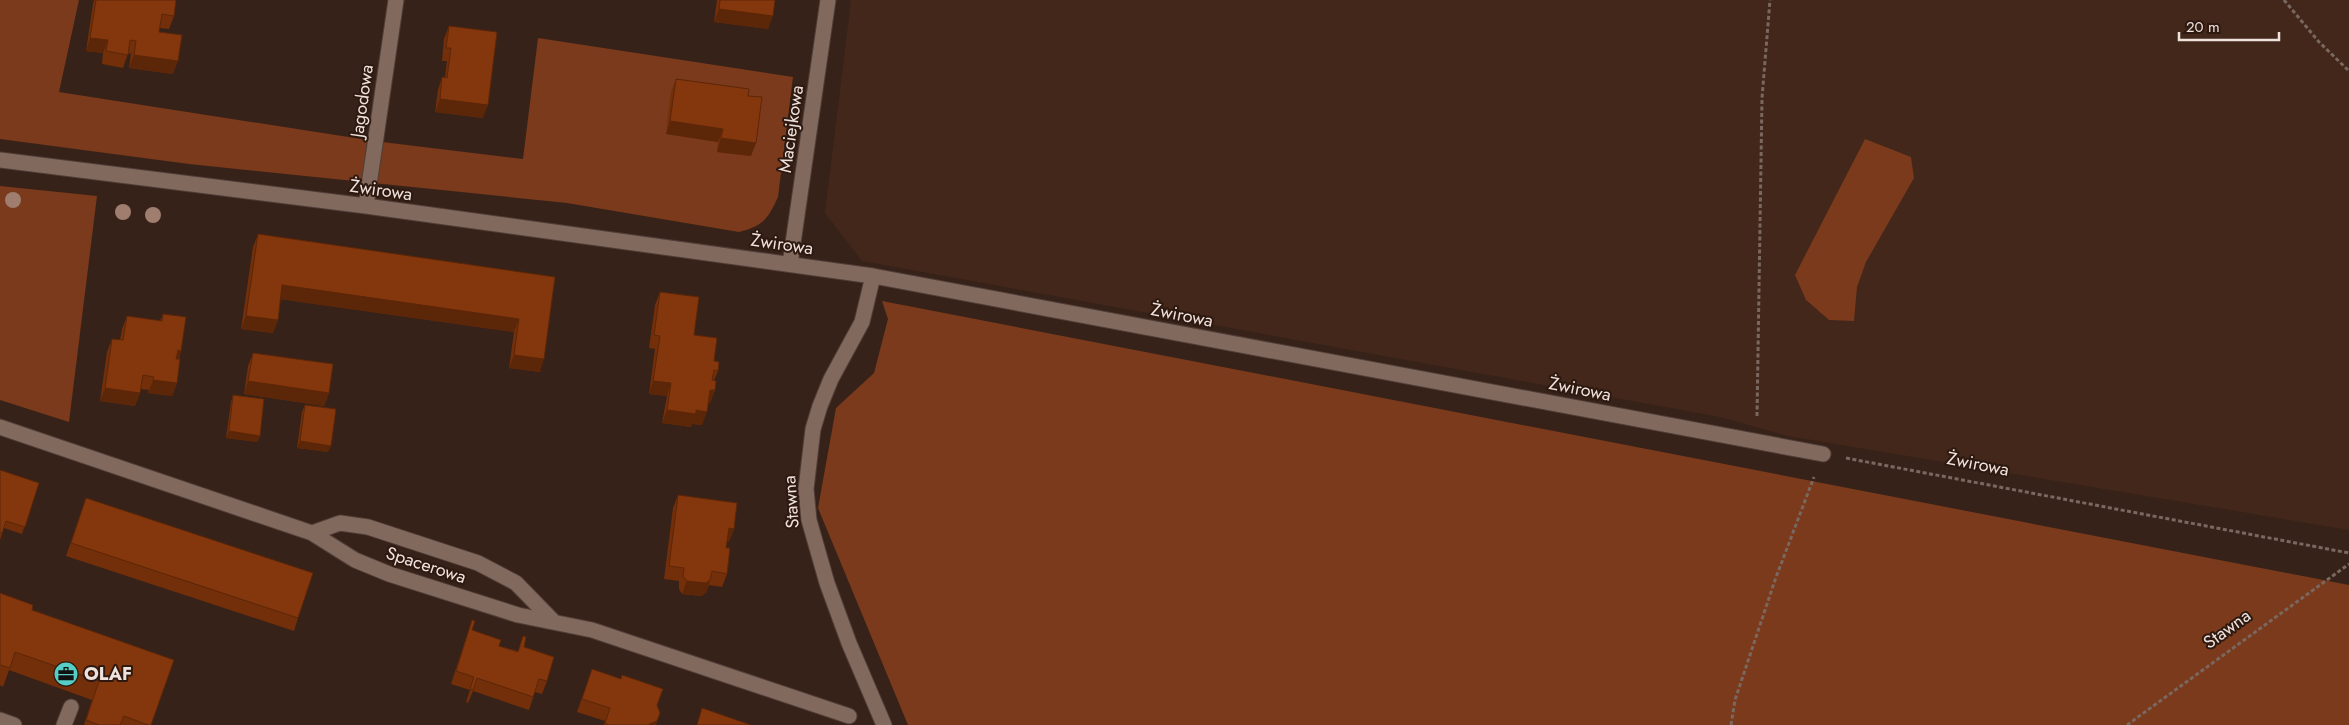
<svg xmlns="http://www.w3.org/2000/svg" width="2349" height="725" font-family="Jost,sans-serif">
<rect width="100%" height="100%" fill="#372219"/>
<!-- built -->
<path fill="#42271a" d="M 851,0 L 2349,0 L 2349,530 L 1788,436 L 1720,417 L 862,261 L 825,213 Z"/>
<!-- green -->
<path fill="#7a3a1b" d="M 0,0 L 79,0 L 59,92 L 374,141 L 523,159 L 538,38 L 793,77 L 778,197 C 768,219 763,226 739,232 L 567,203 L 189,164 L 0,139 Z
M 1865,139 L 1911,157 L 1914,178 L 1866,262 L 1857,287 L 1854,321 L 1829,320 L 1806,300 L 1795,275 Z
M 0,186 L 97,196 L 69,422 L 0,400 Z
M 882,301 L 2349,585 L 2349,725 L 908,725 L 818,508 L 836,408 L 874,373 L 888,319 Z"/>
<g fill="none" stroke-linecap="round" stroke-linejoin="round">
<defs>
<path id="minor" d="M 0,160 L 366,206 L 873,276 L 1823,454
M 366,206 L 396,0
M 790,264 L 828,0
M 873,276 L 862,322 L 831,379 L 820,406 L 813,429 L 806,489 L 809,520 L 827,583 L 849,643 L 884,725
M 0,427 L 312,533 L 355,560 L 389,574 L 518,615 L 592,630 L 849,716
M 312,533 L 340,523 L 368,527 L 478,563 L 516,583 L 554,622
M 0,720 L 14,725
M 64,725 L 71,707"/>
</defs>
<!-- minor casing -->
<use href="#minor" stroke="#503e38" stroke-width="17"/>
<!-- path -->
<path stroke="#7a6860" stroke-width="3" stroke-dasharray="4 2.5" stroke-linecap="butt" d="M 2284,0 L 2319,42 L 2349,71
M 1757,416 L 1762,98 L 1770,0
M 1846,458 L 2349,553
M 1731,725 L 1735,700 L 1775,580 L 1814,477
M 2127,725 L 2349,564"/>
<!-- minor -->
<use href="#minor" stroke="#82695e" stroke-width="15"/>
</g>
<!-- trees -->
<g fill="#a07e6f">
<circle cx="13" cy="200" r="8"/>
<circle cx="123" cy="212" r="8"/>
<circle cx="153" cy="215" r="8"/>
</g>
<!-- wall -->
<path fill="#722f0a" d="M 94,0 L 176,0 L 174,16 L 169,29 L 160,28 L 159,32 L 173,74 L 129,68 L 131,54 L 128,53 L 123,68 L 102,64 L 103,53 L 86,51 L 93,4 Z
M 717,0 L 775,0 L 768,29 L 714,22 Z
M 449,26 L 483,118 L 435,112 L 438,90 L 442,77 L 445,77 L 447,61 L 442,61 L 444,39 Z
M 676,79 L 748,96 L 751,156 L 717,152 L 718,142 L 666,134 L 671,92 Z
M 258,234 L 555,277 L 540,372 L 509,368 L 514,332 L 280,299 L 278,320 L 273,333 L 241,329 L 253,247 Z
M 660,292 L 714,361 L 718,371 L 714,380 L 715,390 L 710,403 L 708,403 L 702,425 L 692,424 L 691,427 L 662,423 L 667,396 L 649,394 L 655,349 L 649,348 L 655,305 Z
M 163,314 L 181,351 L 179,359 L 177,383 L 172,396 L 148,393 L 149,390 L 141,389 L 140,393 L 135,406 L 100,401 L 107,352 L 112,339 L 120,340 L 122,329 L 127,316 L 160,321 Z
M 253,353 L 329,393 L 324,406 L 244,394 L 248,366 Z
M 233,395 L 260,436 L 257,442 L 226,438 L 231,402 Z
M 305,405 L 328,452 L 297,448 L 302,412 Z
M 0,470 L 39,483 L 22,534 L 4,528 L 0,540 Z
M 678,495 L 734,529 L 729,542 L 727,541 L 726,548 L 727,574 L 722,587 L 709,585 L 706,593 L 701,596 L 682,594 L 679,589 L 679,581 L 664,579 L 673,508 Z
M 86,498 L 298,618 L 294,631 L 66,556 Z
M 0,593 L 32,610 L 151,725 L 84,725 L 92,700 L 9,670 L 3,687 L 0,685 Z
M 472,620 L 472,630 L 499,646 L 518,651 L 524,647 L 547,681 L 542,694 L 535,692 L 529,710 L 473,691 L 468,703 L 466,702 L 470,690 L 451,684 Z
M 592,669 L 657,706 L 656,725 L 604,725 L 605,721 L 577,712 Z"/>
<!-- shaded-wall -->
<path fill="#5c2608" d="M 719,9 L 773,16 L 768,29 L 714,22 Z
M 90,38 L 108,40 L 103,53 L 86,51 Z
M 134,55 L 178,61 L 173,74 L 129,68 Z
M 440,99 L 488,105 L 483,118 L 435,112 Z
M 670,121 L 723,129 L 718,142 L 666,134 Z
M 721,138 L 756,143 L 751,156 L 717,152 Z
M 282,285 L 519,319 L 514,332 L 278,299 Z
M 246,316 L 278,320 L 273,333 L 241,329 Z
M 178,350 L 181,351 L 177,364 L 173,363 Z
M 514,355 L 544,359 L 540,372 L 509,368 Z
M 153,380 L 177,383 L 172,396 L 148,393 Z
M 248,381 L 329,393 L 324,406 L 244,394 Z
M 653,381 L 671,383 L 667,396 L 649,394 Z
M 105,388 L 140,393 L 135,406 L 100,401 Z
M 710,390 L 715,390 L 710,403 L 706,403 Z
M 667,410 L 696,410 L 707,412 L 702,425 L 692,424 L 691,427 L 662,423 Z
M 229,431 L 260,436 L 257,442 L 226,438 Z
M 300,441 L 331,446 L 328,452 L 297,448 Z
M 729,528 L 734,529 L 729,542 L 724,541 Z
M 710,580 L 706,593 L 701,596 L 682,594 L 687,581 Z
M 660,713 L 656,725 L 649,725 L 649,724 Z"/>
<!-- building -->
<path fill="#84370c" stroke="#5c2608" d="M 96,0 L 176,0 L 174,16 L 162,14 L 159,32 L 182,35 L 178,61 L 134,55 L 136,41 L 130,40 L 128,55 L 106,51 L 108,40 L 90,38 Z
M 720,0 L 775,0 L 773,16 L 719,9 Z
M 449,26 L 497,32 L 488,105 L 440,99 L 442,77 L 447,78 L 451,48 L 446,48 Z
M 676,79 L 749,89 L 748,96 L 762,97 L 756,143 L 721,138 L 723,129 L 670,121 Z
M 258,234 L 555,277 L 544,359 L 514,355 L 519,319 L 282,285 L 278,320 L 246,316 Z
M 660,292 L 699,297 L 694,335 L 717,338 L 714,361 L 719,362 L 718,371 L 714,370 L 712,380 L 716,381 L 715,390 L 710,390 L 707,412 L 696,410 L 696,414 L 667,410 L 671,383 L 653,381 L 660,336 L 654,335 Z
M 163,314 L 186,317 L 181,351 L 178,350 L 176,359 L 180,359 L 177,383 L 153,380 L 154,377 L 143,375 L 140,393 L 105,388 L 112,339 L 123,340 L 127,316 L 162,321 Z
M 253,353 L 333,364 L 329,393 L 248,381 Z
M 233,395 L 264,399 L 260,436 L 229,431 Z
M 305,405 L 336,409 L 331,446 L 300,441 Z
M 0,470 L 39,483 L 25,527 L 6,521 L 2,533 L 0,533 Z
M 678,495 L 737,503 L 734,529 L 729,528 L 726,548 L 730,548 L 727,574 L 712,571 L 710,580 L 706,583 L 687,581 L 683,576 L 684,568 L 669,566 Z
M 86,498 L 313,573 L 298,618 L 71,543 Z
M 0,593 L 33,605 L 32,610 L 174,660 L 151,725 L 148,725 L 124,716 L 120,725 L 99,725 L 86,720 L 99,681 L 15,652 L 10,668 L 0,665 Z
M 472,620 L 475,621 L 472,630 L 501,640 L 499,646 L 518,652 L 523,636 L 526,637 L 524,647 L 554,657 L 547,681 L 539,679 L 533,697 L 477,678 L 473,690 L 470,689 L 474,677 L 456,671 Z
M 592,669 L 621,679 L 622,675 L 663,689 L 657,705 L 660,713 L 657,721 L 649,724 L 649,725 L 609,725 L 605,723 L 610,708 L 582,699 Z
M 702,708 L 751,725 L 697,725 Z"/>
<!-- icons -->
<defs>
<symbol id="office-disc" viewBox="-11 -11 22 22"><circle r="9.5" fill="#55cec5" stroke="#2d1910"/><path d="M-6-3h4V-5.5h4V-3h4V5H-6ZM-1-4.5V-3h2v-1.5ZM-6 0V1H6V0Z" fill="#111"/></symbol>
</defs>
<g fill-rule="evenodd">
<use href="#office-disc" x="52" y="660" width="28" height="28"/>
</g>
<g text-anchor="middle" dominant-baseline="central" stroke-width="4" stroke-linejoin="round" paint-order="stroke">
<!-- street labels -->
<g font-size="18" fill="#efe1db" stroke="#2d1910">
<text transform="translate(362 101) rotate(-82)">Jagodowa</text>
<text transform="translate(791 129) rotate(-82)">Maciejkowa</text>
<text transform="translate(381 190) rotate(8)">Żwirowa</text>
<text transform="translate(782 244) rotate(8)">Żwirowa</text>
<text transform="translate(1182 315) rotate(11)">Żwirowa</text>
<text transform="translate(1580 389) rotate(11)">Żwirowa</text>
<text transform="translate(1978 464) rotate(11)">Żwirowa</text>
<text transform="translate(791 502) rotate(-94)">Stawna</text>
<text transform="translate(426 565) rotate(18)">Spacerowa</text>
<text transform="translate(2227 629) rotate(-36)">Stawna</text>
</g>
<!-- poi labels -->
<g font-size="18" font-weight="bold" fill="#efe1db" stroke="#2d1910" text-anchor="start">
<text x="84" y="674">OLAF</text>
</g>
</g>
<!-- scale -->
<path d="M2179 32v8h100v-8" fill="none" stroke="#efe1db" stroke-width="2.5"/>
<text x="2186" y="32" font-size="15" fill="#efe1db" stroke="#2d1910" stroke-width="4" paint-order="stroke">20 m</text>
</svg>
